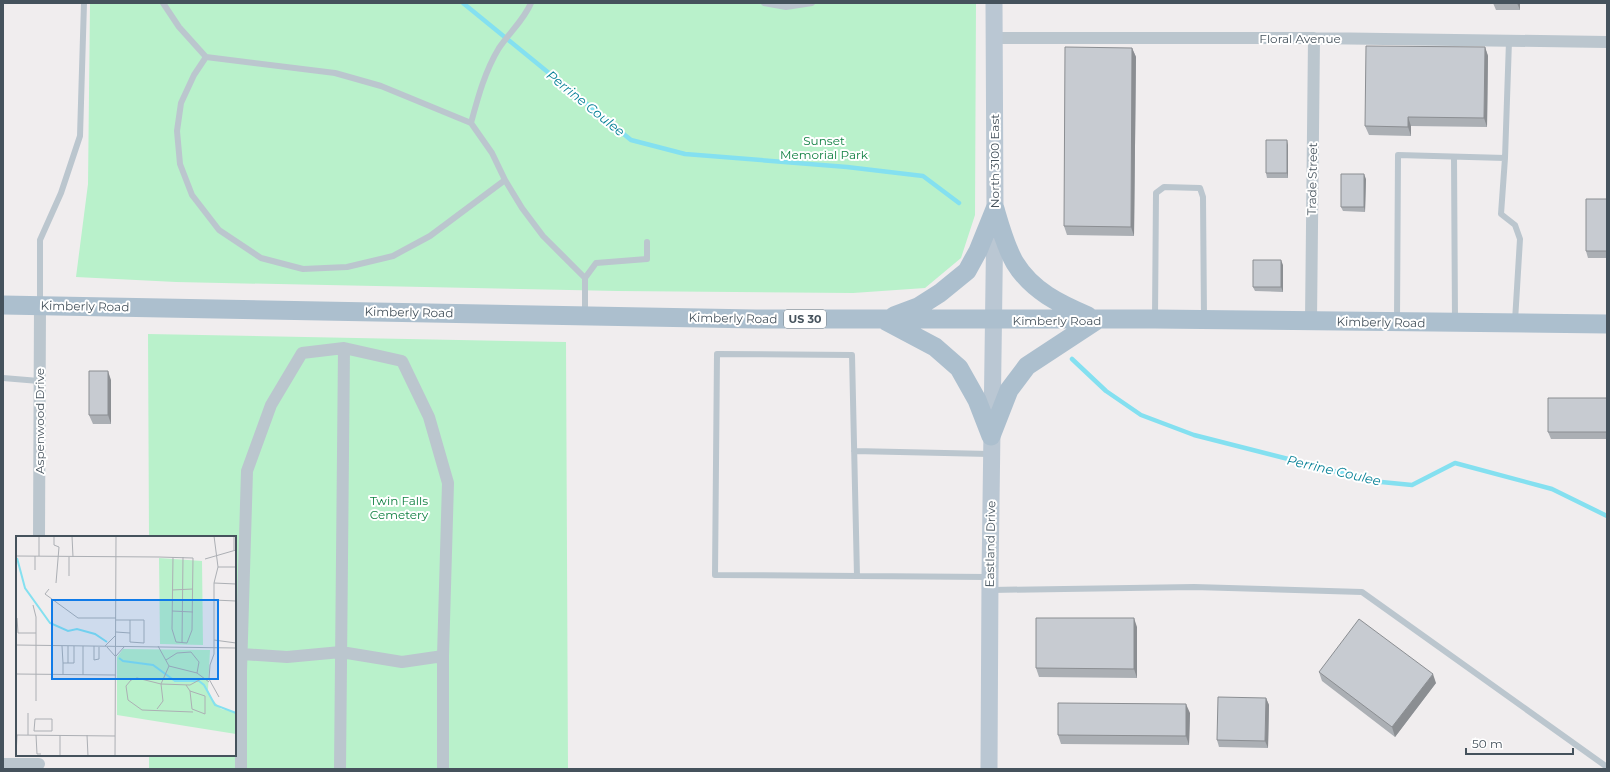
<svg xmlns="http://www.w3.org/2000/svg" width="1610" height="772" font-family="Montserrat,sans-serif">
<rect width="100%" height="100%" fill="#f0edee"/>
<!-- green -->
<path fill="#b9f1cb" d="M 90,3 L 976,3 L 975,215 L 961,258 L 925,288 L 853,293 L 618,291 L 176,282 L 76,277 L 88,184 Z
M 148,334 L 566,342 L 568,769 L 149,769 L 149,755 L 235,755 L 235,537 L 149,537 Z"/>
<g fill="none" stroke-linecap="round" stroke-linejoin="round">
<!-- stream -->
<path stroke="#84e0f0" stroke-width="4.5" d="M 463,3 L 631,140 L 685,154 L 847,167 L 923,176 L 959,203
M 1072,359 L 1106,391 L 1141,415 L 1194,435 L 1304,463 L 1371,481 L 1412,485 L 1455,463 L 1552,489 L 1607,516"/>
<!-- service -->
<path stroke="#bbc6ce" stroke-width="6" d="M 163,3 L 179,27 L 206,57 L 194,75 L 181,103 L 177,131 L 180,164 L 192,195 L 219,230 L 261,258 L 303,269 L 347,267 L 393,256 L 430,236 L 505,180
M 764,3 L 786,7 L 812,3
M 206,57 L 335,73 L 381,86 L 471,123 L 492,153 L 505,180 L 522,208 L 543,236 L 585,278 L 585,314
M 471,123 C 478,97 485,71 499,48 C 509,33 524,20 531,3
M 1454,157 L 1455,321
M 1505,158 L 1501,214 L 1515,225 L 1520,239 L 1515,321
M 585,278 L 596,263 L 647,259 L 647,242
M 40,304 L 40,240 L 61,193 L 80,136 L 84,3
M 1155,317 L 1156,193 L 1164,187 L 1200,188 L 1203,197 L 1204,317
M 1397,320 L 1398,155 L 1505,158 L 1509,41
M 3,378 L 39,381
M 854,451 L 990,454
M 857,576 L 852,355 L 717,354 L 715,575 L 988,577
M 991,590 L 1194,587 L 1362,592 L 1607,767"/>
<!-- minor -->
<path stroke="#bbc6ce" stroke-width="12" d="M 993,38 L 1314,38 L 1607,42
M 1311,321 L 1314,38
M 39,537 L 40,305
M 242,654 L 287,657 L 341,652 L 402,662 L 443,656
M 3,764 L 39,764
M 241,769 L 241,671 L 247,471 L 271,405 L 302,353 L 344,348 L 402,361 L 429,417 L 448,483 L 443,656 L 443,769
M 340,769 L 344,348"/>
<!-- secondary -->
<path stroke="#bac7d3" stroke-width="17" d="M 989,769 L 990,577 L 995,209 L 994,3"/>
<!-- primary -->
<path stroke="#acbfce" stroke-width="19" d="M 995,209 C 1000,226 1006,248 1015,263 C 1032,291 1060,304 1088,316
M 3,305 L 756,319 L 1155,319 L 1607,324
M 894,316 L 918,307 L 940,293 L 967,271 L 978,251 L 995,209
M 886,321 L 935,347 L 959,368 L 977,400 L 991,436
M 991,436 L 1009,390 L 1027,366 L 1097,320"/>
</g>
<!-- wall -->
<path fill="#abafb4" d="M 1493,3 L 1520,3 L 1520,10 L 1496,10 Z
M 1485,47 L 1488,56 L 1487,127 L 1411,126 L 1411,136 L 1369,135 L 1365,126 Z
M 1132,48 L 1136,57 L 1134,236 L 1067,235 L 1064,226 Z
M 1288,145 L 1288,178 L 1267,178 L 1266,173 Z
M 1366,179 L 1365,212 L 1343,211 L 1341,207 Z
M 1607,199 L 1607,258 L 1588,258 L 1586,251 Z
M 1283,265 L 1283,292 L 1255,291 L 1253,287 Z
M 111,380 L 111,424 L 93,424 L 89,415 Z
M 1607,398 L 1607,439 L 1551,439 L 1548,432 Z
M 1137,627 L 1137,678 L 1039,677 L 1036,668 Z
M 1319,672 L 1436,683 L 1395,737 L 1322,681 Z
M 1266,698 L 1269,705 L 1268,748 L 1219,747 L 1217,740 Z
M 1190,713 L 1189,745 L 1061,744 L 1058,735 Z"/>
<!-- shaded-wall -->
<path fill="#8b8e92" d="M 1517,3 L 1520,3 L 1520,10 Z
M 1485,47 L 1488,56 L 1487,127 L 1484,118 Z
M 1132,48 L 1136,57 L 1134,236 L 1131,227 Z
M 1408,117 L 1411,126 L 1411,136 L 1408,127 Z
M 1287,140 L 1288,145 L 1288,178 L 1287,173 Z
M 1364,174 L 1366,179 L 1365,212 L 1364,207 Z
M 1281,260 L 1283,265 L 1283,292 L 1281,287 Z
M 108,371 L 111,380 L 111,424 L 108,415 Z
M 1134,618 L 1137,627 L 1137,678 L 1134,669 Z
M 1433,674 L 1436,683 L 1395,737 L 1392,727 Z
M 1266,698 L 1269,705 L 1268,748 L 1265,741 Z
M 1186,704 L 1190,713 L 1189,745 L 1186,736 Z"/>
<!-- building -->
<path fill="#c7cbd1" stroke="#8b8e92" d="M 1366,46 L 1485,47 L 1484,118 L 1408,117 L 1408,127 L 1365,126 Z
M 1065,47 L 1132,48 L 1131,227 L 1064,226 Z
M 1266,140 L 1287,140 L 1287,173 L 1266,173 Z
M 1341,174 L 1364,174 L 1364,207 L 1341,207 Z
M 1586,199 L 1607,199 L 1607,251 L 1586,251 Z
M 1253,260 L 1281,260 L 1281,287 L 1253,287 Z
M 89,371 L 108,371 L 108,415 L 89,415 Z
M 1548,398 L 1607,398 L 1607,432 L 1548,432 Z
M 1036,618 L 1134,618 L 1134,669 L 1036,668 Z
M 1359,619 L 1433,674 L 1392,727 L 1319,672 Z
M 1218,697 L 1266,698 L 1265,741 L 1217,740 Z
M 1058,703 L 1186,704 L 1186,736 L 1058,735 Z"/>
<g text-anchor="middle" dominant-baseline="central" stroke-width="4" stroke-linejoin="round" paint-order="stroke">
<!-- shield labels -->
<rect fill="#fff" stroke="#7d868d" stroke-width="1" x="784" y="310" width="42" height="18" rx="3"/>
<g font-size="11" font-weight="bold" fill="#45525c">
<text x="805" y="319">US 30</text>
</g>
<!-- street labels -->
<g font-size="12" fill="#45525c" stroke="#fff">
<text x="1300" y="38">Floral Avenue</text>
<text transform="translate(994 161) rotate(-90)">North 3100 East</text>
<text transform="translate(1312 179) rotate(-89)">Trade Street</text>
<text transform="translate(85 306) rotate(1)">Kimberly Road</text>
<text transform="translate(409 312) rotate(1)">Kimberly Road</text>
<text transform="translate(733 318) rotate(1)">Kimberly Road</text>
<text x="1057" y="320">Kimberly Road</text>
<text transform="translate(1381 322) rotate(1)">Kimberly Road</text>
<text transform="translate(39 421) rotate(-90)">Aspenwood Drive</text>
<text transform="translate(990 544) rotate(-89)">Eastland Drive</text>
</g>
<!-- park labels -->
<g font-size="12" fill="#128143" stroke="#fff">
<text x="824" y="140">Sunset<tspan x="824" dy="14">Memorial Park</tspan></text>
<text x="399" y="500">Twin Falls<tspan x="399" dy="14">Cemetery</tspan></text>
</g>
<!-- water labels -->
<g font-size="13" font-style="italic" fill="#078197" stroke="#fff">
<text transform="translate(586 103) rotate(39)">Perrine Coulee</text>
<text transform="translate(1334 470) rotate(13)">Perrine Coulee</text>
</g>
</g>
<!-- overview -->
<g transform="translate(16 536)">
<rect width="220" height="220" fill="#f0edee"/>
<path d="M 143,22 L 186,25 L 187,109 L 144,108 ZM 107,113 L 194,114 L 192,154 L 196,163 L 205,173 L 220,176 L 220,198 L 101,179 L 101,121 Z" fill="#b9f1cb"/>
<path fill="none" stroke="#84e0f0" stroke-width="2" d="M 1,22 L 9,52 L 34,87 L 52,95 L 61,93 L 79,98 L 91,106M 103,122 L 107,125 L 137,129 L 159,145 L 183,145 L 188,149 L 199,169 L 220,177"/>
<path fill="none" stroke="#acafb4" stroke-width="1" d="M 38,0 L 38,9 L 43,11 L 40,47M 56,0 L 57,21M 198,0 L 202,31 L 198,47 L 198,118 L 194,129 L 193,143 L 203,161M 218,0 L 218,14M 0,20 L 143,21 L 177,22 L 176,94 L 171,107 L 160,106 L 156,93 L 157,21M 23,20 L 23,0M 189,23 L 220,14M 202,31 L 220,31M 19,34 L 19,20M 53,40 L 53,21M 198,47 L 220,48M 33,53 L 29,58 L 62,82 L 100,82M 156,54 L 177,53M 198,64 L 220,65M 17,69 L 20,81 L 20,165M 156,75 L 177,76M 1,82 L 2,97 L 20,97M 100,84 L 128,84 L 128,107 L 114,106 L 114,84M 100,96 L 114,97M 198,104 L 220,107M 166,107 L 167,21M 0,109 L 220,112M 46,110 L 47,127M 52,110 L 52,127M 78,110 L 78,124 L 83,123 L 83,111M 89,110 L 99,100M 142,110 L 153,130 L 181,137M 91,111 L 99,120M 100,120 L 108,111M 150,124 L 161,117 L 175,116 L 183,126 L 181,137 L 193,146M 153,130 L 145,148 L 121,142 L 115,144 L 110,150 L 112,164 L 126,174 L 177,176M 0,138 L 100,139M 47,139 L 47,127 L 58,127 L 58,110M 67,139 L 67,110M 170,149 L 174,155 L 189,160 L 189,178 L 176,173 L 174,155M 141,173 L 147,165 L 145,148 L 174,149 L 185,143M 19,183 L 36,183 L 36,195 L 18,195 ZM 0,199 L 99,200M 12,199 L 12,177M 20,199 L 21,218 L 25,218M 44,199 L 44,220M 71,199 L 72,220M 0,220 L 1,199M 99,220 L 100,0"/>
<path fill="#107be8" fill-opacity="0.15" stroke="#107be8" stroke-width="2" d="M 36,64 L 202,64 L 202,143 L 36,143 Z"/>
<rect width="220" height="220" fill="none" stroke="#45525c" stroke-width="2"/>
</g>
<!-- border -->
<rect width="1610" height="772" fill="none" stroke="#45525c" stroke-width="8"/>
<!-- scale -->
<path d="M1466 748v6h107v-6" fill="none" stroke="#45525c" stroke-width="2"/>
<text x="1472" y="748" font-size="12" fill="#45525c" stroke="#ffffff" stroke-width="3" paint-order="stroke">50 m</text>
</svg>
